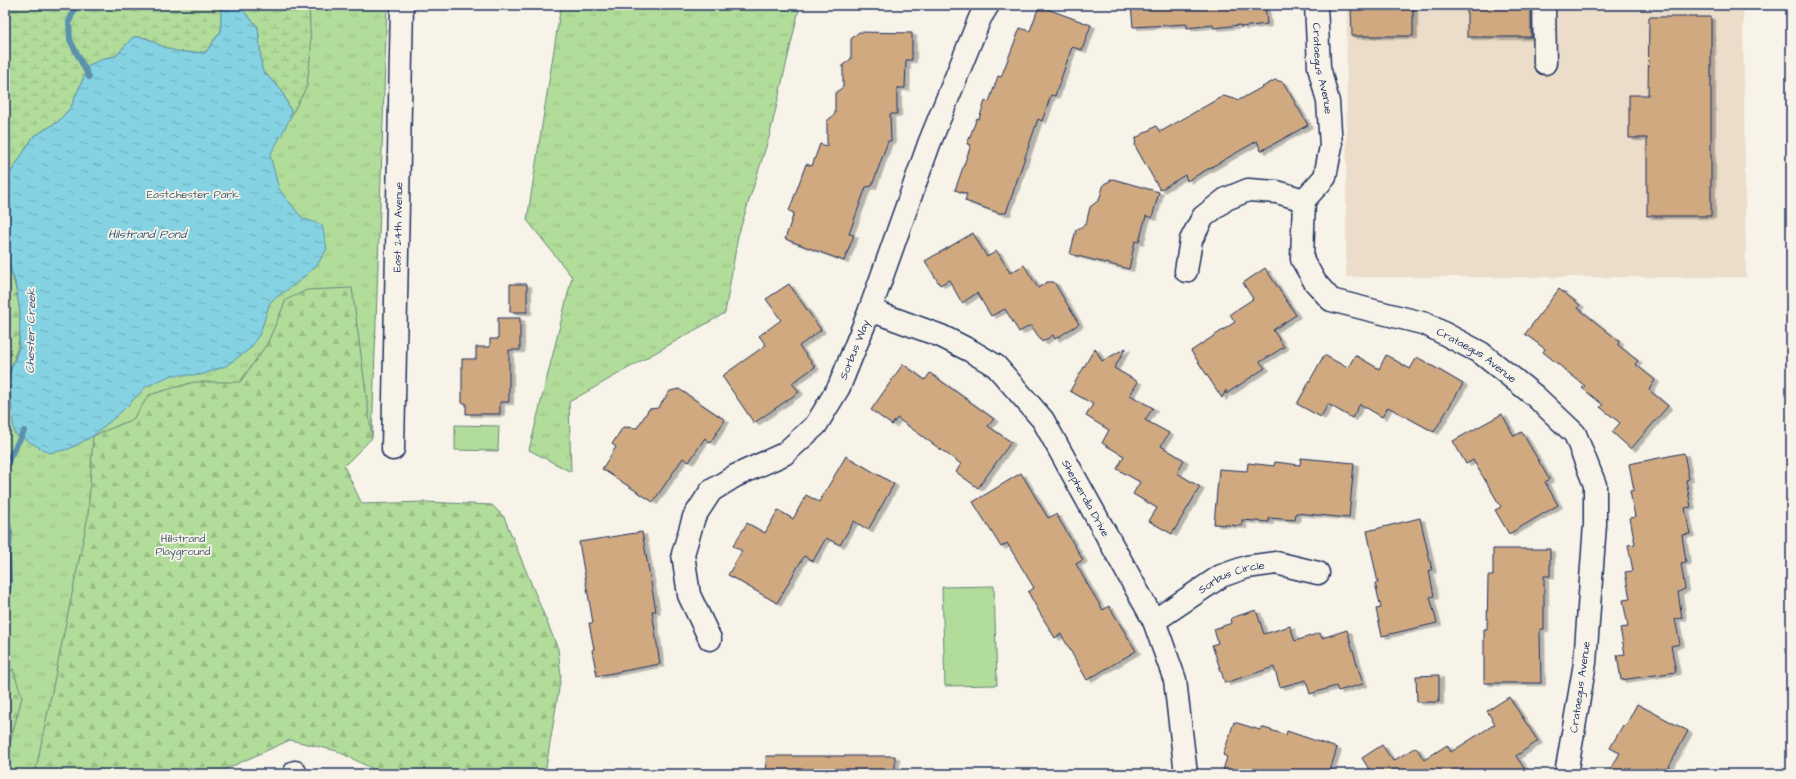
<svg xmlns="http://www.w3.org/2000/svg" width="1796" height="779" font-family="'Architects Daughter',sans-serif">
<defs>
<pattern id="grass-tufts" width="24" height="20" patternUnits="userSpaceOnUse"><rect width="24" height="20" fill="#b1dc99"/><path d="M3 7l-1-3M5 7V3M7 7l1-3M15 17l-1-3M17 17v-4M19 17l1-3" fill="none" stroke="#98bd86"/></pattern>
<pattern id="forest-firs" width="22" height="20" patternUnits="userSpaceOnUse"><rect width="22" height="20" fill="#b1dc99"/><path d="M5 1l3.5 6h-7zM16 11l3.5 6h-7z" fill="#98bd86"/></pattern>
<pattern id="wetland-marsh" width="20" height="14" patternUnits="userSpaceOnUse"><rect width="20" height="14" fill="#b1dc99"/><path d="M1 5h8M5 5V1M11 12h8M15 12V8" fill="none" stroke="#98bd86"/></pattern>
<pattern id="water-ripples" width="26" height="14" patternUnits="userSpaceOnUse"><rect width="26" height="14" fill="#85d2e3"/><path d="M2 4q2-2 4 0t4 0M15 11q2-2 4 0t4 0" fill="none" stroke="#6cabbb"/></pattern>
<filter id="shadow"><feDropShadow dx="4.5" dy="2.5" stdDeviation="0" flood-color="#0004"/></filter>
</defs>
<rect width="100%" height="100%" fill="#f7f3e8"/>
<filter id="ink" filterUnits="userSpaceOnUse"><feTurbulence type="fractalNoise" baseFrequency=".025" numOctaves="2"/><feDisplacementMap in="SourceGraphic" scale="8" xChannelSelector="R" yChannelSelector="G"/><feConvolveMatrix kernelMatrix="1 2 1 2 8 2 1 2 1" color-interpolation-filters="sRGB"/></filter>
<g filter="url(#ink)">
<!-- built -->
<path fill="#ebddc9" d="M 1347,5 L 1743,5 L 1746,277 L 1346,277 Z"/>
<!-- grass -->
<path fill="url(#grass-tufts)" stroke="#66867c" d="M 5,5 L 387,5 L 372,438 L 338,455 L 178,774 L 5,774 Z
M 561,5 L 800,5 L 770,134 L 738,236 L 725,313 L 569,402 L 571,472 L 529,450 L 572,277 L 527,220 Z"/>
<!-- forest -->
<path fill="url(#forest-firs)" stroke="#66867c" d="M 5,252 C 21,300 29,333 5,381 Z
M 352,288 L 372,438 L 344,466 L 362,504 L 425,502 L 492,505 L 504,517 L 558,649 L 561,676 L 545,774 L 383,774 L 337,751 L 290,740 L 215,774 L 35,774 L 88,516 L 93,436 L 133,419 L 149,395 L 194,382 L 240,382 L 267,344 L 286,300 L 307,290 Z
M 13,669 L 22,697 L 5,762 L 5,675 Z"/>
<!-- wetland -->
<path fill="url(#wetland-marsh)" stroke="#66867c" d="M 5,5 L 221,5 L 221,31 L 206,52 C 191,53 176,53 162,47 C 149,40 151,37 134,37 L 116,56 L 105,58 L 89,65 L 71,107 L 59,121 L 33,137 L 5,182 Z
M 238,5 L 309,5 L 311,50 L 307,86 L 292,114 L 282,91 L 262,70 L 258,27 Z"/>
<!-- garden -->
<path fill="#b1dc99" stroke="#66867c" d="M 455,425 L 499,426 L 498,451 L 455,450 Z
M 994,586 L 997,685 L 945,686 L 942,587 Z"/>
<!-- water -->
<path fill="url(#water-ripples)" stroke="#5b91ae" d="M 221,5 L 238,5 L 258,27 L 262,70 L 282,91 L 292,114 L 281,136 L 270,155 L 279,189 L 302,218 L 322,225 L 327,249 L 317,265 L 298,282 L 270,302 L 261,331 L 251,348 L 226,366 L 201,375 L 172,375 L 147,386 L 121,412 L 93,436 L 69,449 L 49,453 L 14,433 L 9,375 L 19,348 L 20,312 L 15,282 L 5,252 L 7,223 L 5,214 L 5,182 L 33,137 L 59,121 L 71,107 L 89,65 L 105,58 L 116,56 L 133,37 C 151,37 148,40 162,46 C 176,53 191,53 206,52 L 221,31 Z"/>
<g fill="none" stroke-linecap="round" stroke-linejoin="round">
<!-- stream -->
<path stroke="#5b91ae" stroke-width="6" d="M 76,5 L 69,22 L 70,40 L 89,77
M 5,466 L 24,431
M 5,515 L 10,533 L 8,557 L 9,584 L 5,611"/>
</g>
<!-- building -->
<path fill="#d0a981" stroke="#1b2f5e" filter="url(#shadow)" d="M 1131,5 L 1265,5 L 1267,24 L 1241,27 L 1240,25 L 1214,28 L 1213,25 L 1187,28 L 1187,24 L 1133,27 Z
M 1351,5 L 1413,5 L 1413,36 L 1352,36 Z
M 1467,5 L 1531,5 L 1531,37 L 1467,37 Z
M 1039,6 L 1091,25 L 1082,50 L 1072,47 L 1055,96 L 1051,95 L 1042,121 L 1038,119 L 1006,213 L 999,213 L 965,201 L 967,194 L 955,190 L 971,145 L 967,144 L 977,118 L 979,119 L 985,101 L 989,102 L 998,76 L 1001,77 L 1020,28 L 1030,31 Z
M 1649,17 L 1711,17 L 1711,216 L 1647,216 L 1647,138 L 1629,138 L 1629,95 L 1648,95 Z
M 859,32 L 912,33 L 912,60 L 906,60 L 905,88 L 897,88 L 897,114 L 890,114 L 891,141 L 888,141 L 872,186 L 866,187 L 849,234 L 854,235 L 844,261 L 785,239 L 794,213 L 789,211 L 806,164 L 812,166 L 820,144 L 827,146 L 827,121 L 835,114 L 835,93 L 843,87 L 843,65 L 851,59 L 851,39 Z
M 1275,80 L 1283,82 L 1308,125 L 1261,151 L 1257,141 L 1187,181 L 1185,175 L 1160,190 L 1135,146 L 1136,138 L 1156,126 L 1160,132 L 1223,96 L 1239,100 Z
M 1113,179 L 1159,192 L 1152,218 L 1146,216 L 1139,242 L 1135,241 L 1129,269 L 1070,254 L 1076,230 L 1086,224 L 1090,207 L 1099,200 L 1104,184 Z
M 973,233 L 987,257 L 997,251 L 1010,273 L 1024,265 L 1038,288 L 1047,282 L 1054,282 L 1079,324 L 1055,339 L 1053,335 L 1042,342 L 1031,325 L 1019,332 L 1005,309 L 991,316 L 977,293 L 962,303 L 949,280 L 940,285 L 925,261 Z
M 1265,268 L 1296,315 L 1273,330 L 1284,347 L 1260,362 L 1265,368 L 1226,394 L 1226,390 L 1222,398 L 1191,351 L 1235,322 L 1230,314 L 1253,299 L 1243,283 Z
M 510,284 L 527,284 L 527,312 L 510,312 Z
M 789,284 L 821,330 L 799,346 L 815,367 L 792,383 L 799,392 L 754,423 L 722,376 L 766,345 L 759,336 L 781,320 L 766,299 Z
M 1559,289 L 1580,305 L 1578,308 L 1619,341 L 1618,345 L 1638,361 L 1635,364 L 1655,380 L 1649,390 L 1668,406 L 1631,449 L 1612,432 L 1620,423 L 1600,407 L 1603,405 L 1582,388 L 1585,386 L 1543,352 L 1545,349 L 1525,334 Z
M 498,318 L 520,318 L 520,350 L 509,350 L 509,402 L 500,402 L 500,414 L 466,414 L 466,403 L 462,403 L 462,359 L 476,359 L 476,347 L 490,347 L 490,339 L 498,339 Z
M 1095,348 L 1102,361 L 1126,348 L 1114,368 L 1138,382 L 1130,395 L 1153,408 L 1145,420 L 1169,433 L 1161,446 L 1184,460 L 1177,473 L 1200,487 L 1172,534 L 1149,521 L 1157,508 L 1133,494 L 1140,482 L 1117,469 L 1124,456 L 1102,443 L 1109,430 L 1086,416 L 1093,404 L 1070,391 Z
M 1324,355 L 1348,368 L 1355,355 L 1379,369 L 1386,355 L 1410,369 L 1417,357 L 1463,384 L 1434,432 L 1388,407 L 1382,417 L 1360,404 L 1352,418 L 1328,404 L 1321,417 L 1297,404 Z
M 903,364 L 925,380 L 930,373 L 994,419 L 988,426 L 1011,442 L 978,488 L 956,472 L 961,464 L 940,449 L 897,418 L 892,425 L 871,410 Z
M 679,389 L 725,420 L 710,443 L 705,438 L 689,462 L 683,458 L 653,502 L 602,469 L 616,447 L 612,444 L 623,427 L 637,428 L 649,409 L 658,408 L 670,391 Z
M 1502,414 L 1514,436 L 1522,432 L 1549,479 L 1545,482 L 1558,505 L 1509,534 L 1495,510 L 1501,507 L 1473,460 L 1466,464 L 1453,441 Z
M 1684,453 L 1689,479 L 1686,480 L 1691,507 L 1685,508 L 1690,534 L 1682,535 L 1686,562 L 1681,563 L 1685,589 L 1678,592 L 1682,618 L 1675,619 L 1680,644 L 1671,646 L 1676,672 L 1621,680 L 1617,655 L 1625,654 L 1620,628 L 1628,627 L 1623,600 L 1630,599 L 1625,572 L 1633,571 L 1628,545 L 1635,544 L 1630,518 L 1635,517 L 1630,491 L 1634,490 L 1629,464 Z
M 846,456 L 894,484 L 868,530 L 854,521 L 840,545 L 826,538 L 813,561 L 804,556 L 777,603 L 728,575 L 742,551 L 733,546 L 747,523 L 765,533 L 778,510 L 793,519 L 806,495 L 819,502 Z
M 1301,458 L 1354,463 L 1349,518 L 1296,513 L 1295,520 L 1269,518 L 1269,522 L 1242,520 L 1242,526 L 1214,524 L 1219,469 L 1247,471 L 1248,463 L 1274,466 L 1275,462 L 1300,465 Z
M 1021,473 L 1048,518 L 1056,514 L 1083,560 L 1076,564 L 1089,587 L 1103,610 L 1109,606 L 1136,651 L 1087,680 L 1061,634 L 1055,638 L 1041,615 L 1028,592 L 1034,588 L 1007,543 L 1001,547 L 973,502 Z
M 1420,518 L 1432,570 L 1429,571 L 1434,596 L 1430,597 L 1437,623 L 1382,636 L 1376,609 L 1381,608 L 1375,583 L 1378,583 L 1367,531 Z
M 642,532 L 656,611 L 652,611 L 660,664 L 597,676 L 592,650 L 594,649 L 589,623 L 593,623 L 579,542 Z
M 1493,549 L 1550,549 L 1550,576 L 1544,576 L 1544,629 L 1540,629 L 1541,683 L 1484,683 L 1484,629 L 1487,629 L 1488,576 L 1493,576 Z
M 1256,610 L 1264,634 L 1290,626 L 1295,641 L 1320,633 L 1322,638 L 1347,630 L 1363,684 L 1338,691 L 1336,686 L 1310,694 L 1306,680 L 1280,687 L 1274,667 L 1225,683 L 1212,645 L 1218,643 L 1214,629 L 1232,623 L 1231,618 Z
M 1439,675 L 1439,702 L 1417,702 L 1416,676 Z
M 1509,697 L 1538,741 L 1516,756 L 1528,774 L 1372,774 L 1362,758 L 1382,745 L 1393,761 L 1416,747 L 1424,760 L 1447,745 L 1451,752 L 1495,724 L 1487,711 Z
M 1637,704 L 1688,731 L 1665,774 L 1608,774 L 1620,753 L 1610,748 L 1623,725 L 1625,727 Z
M 1234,722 L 1260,730 L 1261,727 L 1286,735 L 1287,731 L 1337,748 L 1329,774 L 1222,774 L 1227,757 L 1223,755 Z
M 766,756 L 895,756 L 895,774 L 767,774 Z"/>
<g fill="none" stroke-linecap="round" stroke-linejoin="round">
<defs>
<g id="minor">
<path id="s1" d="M 1316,5 L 1319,67 L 1328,102 L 1331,146 L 1325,177 L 1304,200 L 1302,259 L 1315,282 L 1331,300 L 1426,324 L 1481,353 L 1535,396 L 1575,434 L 1595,485 L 1595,524 L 1585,663 L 1566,774"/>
<path d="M 1544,5 L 1545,63"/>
<path d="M 1186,271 L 1191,240 L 1203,217 L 1226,199 L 1248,190 L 1277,192 L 1304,200"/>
<path id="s2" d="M 870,310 L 941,336 L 971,351 L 996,366 L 1043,420 L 1154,621 L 1175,680 L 1186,774"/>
<path id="s3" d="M 393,449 L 402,5"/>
<path id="s4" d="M 1154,621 L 1221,576 L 1247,567 L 1276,563 L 1318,573"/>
<path id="s5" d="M 710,639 L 689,595 L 683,554 L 694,517 L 711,491 L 735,476 L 784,454 L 816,425 L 839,387 L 870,310 L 929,144 L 980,18 L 988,5"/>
<path d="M 295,772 L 295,774"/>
</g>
</defs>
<!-- minor casing -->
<use href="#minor" stroke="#1b2f5e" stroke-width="25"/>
<!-- minor -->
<use href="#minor" stroke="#f7f3e8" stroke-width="22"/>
</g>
</g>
<g text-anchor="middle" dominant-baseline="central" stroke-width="3.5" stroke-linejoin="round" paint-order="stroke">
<!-- street labels -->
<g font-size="11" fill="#1b2f5e" stroke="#f7f3e8">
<text stroke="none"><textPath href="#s1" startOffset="64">Crataegus Avenue</textPath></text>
<text stroke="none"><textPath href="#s3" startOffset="222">East 24th Avenue</textPath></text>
<text stroke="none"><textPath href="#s5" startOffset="370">Sorbus Way</textPath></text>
<text stroke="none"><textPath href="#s1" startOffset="472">Crataegus Avenue</textPath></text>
<text stroke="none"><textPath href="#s2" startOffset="299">Shepherdia Drive</textPath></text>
<text stroke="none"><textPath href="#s4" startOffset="90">Sorbus Circle</textPath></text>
<text transform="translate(1580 687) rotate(-82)">Crataegus Avenue</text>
</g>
<!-- park labels -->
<g font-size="11" fill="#405a6d" stroke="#f7f3e8">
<text x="193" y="194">Eastchester Park</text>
<text x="183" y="538">Hillstrand<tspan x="183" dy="13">Playground</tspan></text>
</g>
<!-- water labels -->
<g font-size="12" font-style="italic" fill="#36587f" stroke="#f7f3e8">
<text x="147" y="234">Hilstrand Pond</text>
<text transform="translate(31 331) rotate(-89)">Chester Creek</text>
</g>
</g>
<!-- margin -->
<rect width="1796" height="779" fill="none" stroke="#f7f3e8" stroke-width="20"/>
<rect x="10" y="10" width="1776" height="759" fill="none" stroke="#1b2f5e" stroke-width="1.5" filter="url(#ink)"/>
</svg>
